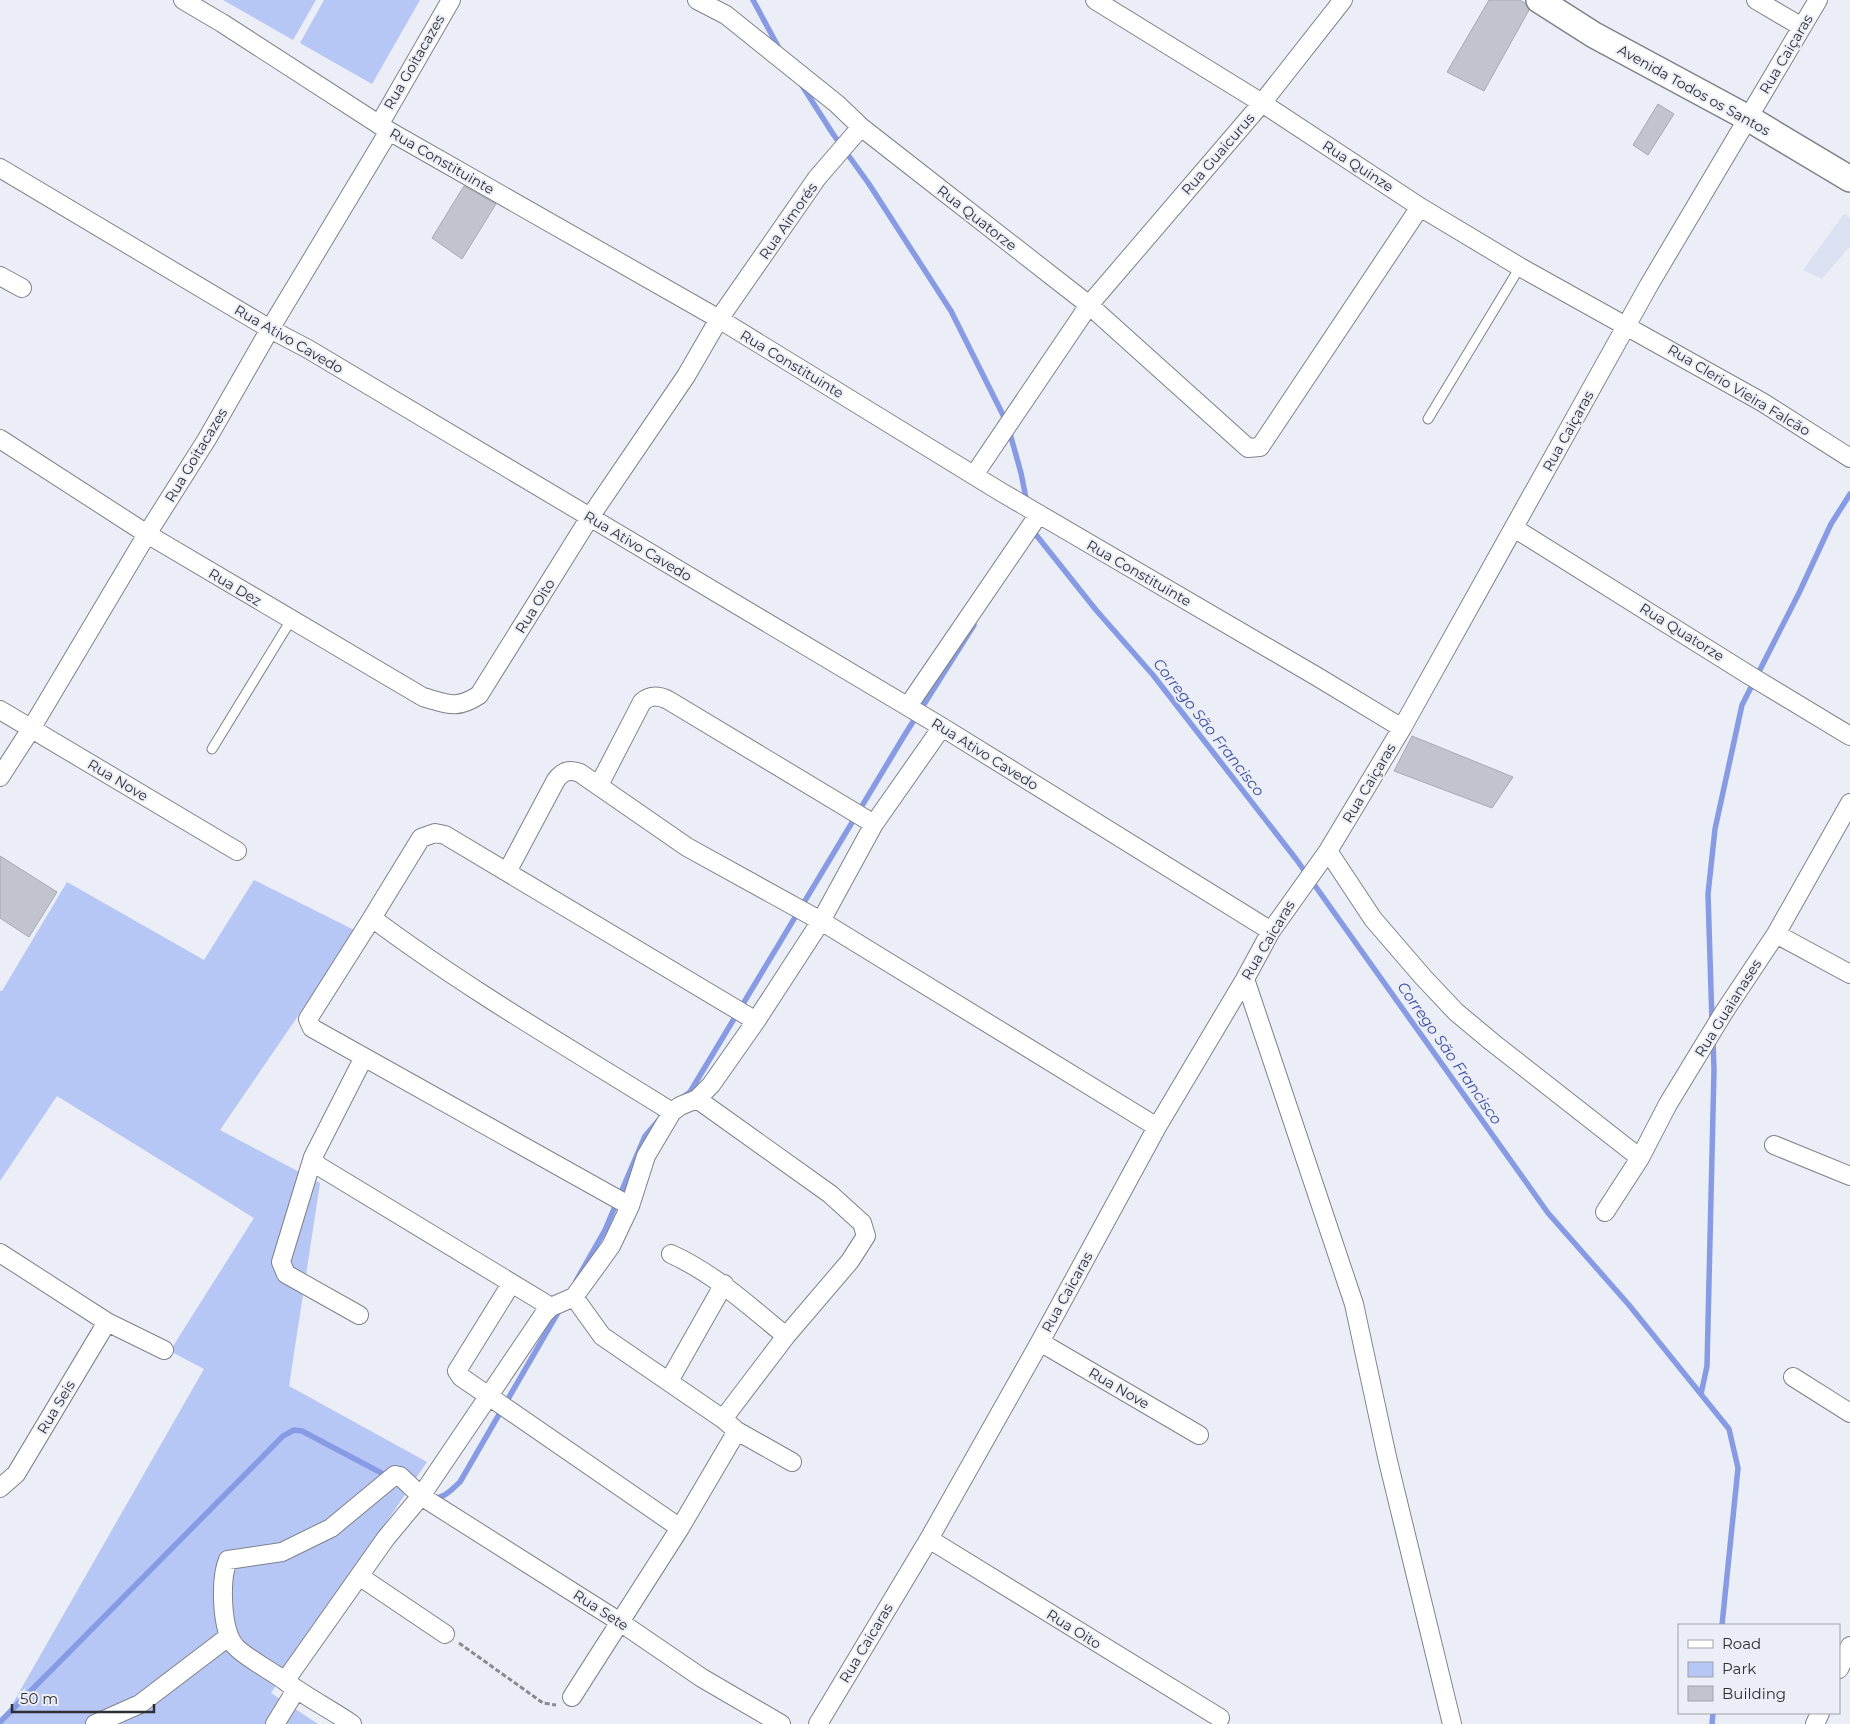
<svg xmlns="http://www.w3.org/2000/svg" width="1850" height="1724" font-family="Montserrat,sans-serif">
<rect width="100%" height="100%" fill="#ebeef6"/>
<!-- built -->
<path fill="#dce1f1" d="M 1844,214 L 1850,218 L 1850,246 L 1822,279 L 1803,270 Z"/>
<!-- green -->
<path fill="#b6c6f5" d="M 223,0 L 316,0 L 293,40 Z
M 324,0 L 420,0 L 372,84 L 300,43 Z
M 254,880 L 356,931 L 220,1130 L 320,1183 L 289,1386 L 427,1462 L 271,1693 L 318,1724 L 1,1724 L 204,1369 L 170,1351 L 254,1218 L 57,1096 L 0,1181 L 0,991 L 2,991 L 67,882 L 204,960 Z"/>
<g fill="none" stroke-linecap="round" stroke-linejoin="round">
<!-- stream -->
<path stroke="#869be4" stroke-width="5.5" d="M 753,0 L 780,50
M 801,84 L 833,134 L 869,184 L 951,311 L 1006,421
M 1009,430 L 1021,473 L 1027,503
M 1033,531 L 1096,610 L 1153,675 L 1296,859 L 1548,1213 L 1629,1305 L 1729,1429 L 1738,1468 L 1722,1625
M 1712,1022 L 1708,894 L 1715,829 L 1742,705 L 1799,593 L 1831,524 L 1850,494
M 682,1098 L 690,1092 L 904,736 L 974,625
M 576,1281 L 605,1230 L 645,1136 L 658,1121
M 1701,1394 L 1707,1366 L 1714,1070 L 1713,1041
M 432,1498 C 444,1499 452,1489 460,1482 L 560,1309
M 0,1722 L 283,1436 L 294,1430 L 302,1431 L 389,1477
M 1712,1724 L 1713,1713"/>
</g>
<!-- building -->
<path fill="#c1c4cd" stroke="#a6a9b1" d="M 1489,0 L 1520,0 L 1525,3 L 1529,10 L 1484,91 L 1447,72 Z
M 1658,104 L 1674,114 L 1648,155 L 1633,145 Z
M 464,186 L 496,204 L 462,259 L 432,238 Z
M 1412,736 L 1513,777 L 1492,808 L 1394,771 Z
M 0,856 L 57,892 L 29,937 L 0,918 Z"/>
<g fill="none" stroke-linecap="round" stroke-linejoin="round">
<defs>
<path id="lane" d="M 1428,419 L 1520,267
M 212,749 L 291,620"/>
<path id="street" d="M 183,0 L 222,23 L 389,131 L 719,319 L 1001,492 L 1316,676 L 1402,728
M 697,0 L 726,15 L 837,104 L 861,127 L 1089,305 L 1248,448 L 1260,447 L 1420,207
M 1095,0 L 1262,103 L 1420,207 L 1520,267 L 1762,402 L 1850,458
M 1756,0 L 1802,27
M 379,125 L 451,0
M 0,168 L 270,329 L 308,349 L 942,727 L 1271,931
M 0,276 L 22,288
M 0,439 L 147,534 L 423,697 C 448,704 456,710 479,695 L 590,517 L 686,376 L 719,319 L 817,178 L 861,127
M 974,475 L 1089,305 L 1262,103 L 1343,0
M 1514,528 L 1749,675 L 1850,736
M 908,706 L 1039,514
M 0,710 L 237,851
M 0,777 L 31,729 L 147,534 L 207,439 L 270,329 L 389,131
M 599,785 L 642,702 C 650,695 658,695 668,700 L 874,824
M 1328,851 L 1373,919 L 1423,977 L 1456,1012 L 1492,1042 L 1640,1158
M 507,872 L 556,780 C 563,771 569,769 580,773 L 687,847 L 821,921 L 1157,1127
M 372,918 L 308,1019 L 312,1028 L 630,1206
M 1776,934 L 1850,974
M 1245,979 L 1354,1304 L 1387,1457 L 1452,1724
M 364,1057 L 313,1157 L 317,1165 L 551,1307
M 697,1099 L 830,1194 L 862,1223 L 866,1236 L 850,1261 L 786,1336 L 723,1419
M 672,1112 C 571,1049 467,989 372,918 L 421,838 L 435,833 L 445,835 L 756,1021
M 1774,1145 L 1850,1176
M 313,1157 L 281,1262 L 286,1274 L 359,1315
M 1605,1212 L 1640,1158 L 1668,1104 L 1724,1012 L 1776,934 L 1850,803
M 0,1253 L 107,1322 L 164,1350
M 671,1254 C 715,1274 749,1306 786,1336
M 511,1284 L 457,1371 L 461,1377 L 680,1528
M 1040,1342 L 1199,1435
M 1793,1377 L 1850,1413
M 669,1381 L 724,1284
M 792,1462 L 737,1431 L 723,1419 L 602,1336 L 574,1297 L 611,1246 L 630,1206 L 646,1156 L 672,1112 L 680,1106 L 697,1099 L 711,1085 L 756,1021 L 821,921 L 874,824 L 942,727
M 0,1488 L 16,1474 L 107,1322
M 929,1539 L 1220,1718
M 359,1576 L 445,1634
M 1839,1669 L 1850,1646
M 285,1681 C 273,1672 243,1656 235,1646 C 221,1630 220,1579 228,1560 L 282,1552 L 331,1528 L 395,1475 L 400,1476 L 421,1496 L 620,1622 L 702,1678 L 781,1724
M 572,1697 L 680,1528 L 737,1431
M 95,1724 L 140,1704 L 228,1637
M 275,1724 L 296,1690
M 352,1724 C 330,1709 306,1697 285,1681 L 386,1538 L 421,1496 L 544,1314 L 551,1307 L 574,1297
M 818,1724 L 929,1539 L 1040,1342 L 1157,1127 L 1245,979 L 1271,931 L 1328,851 L 1402,728 L 1649,285 L 1818,0
M 1815,1724 L 1820,1713"/>
<path id="secondary" d="M 1539,0 L 1594,35 L 1748,118 L 1850,179"/>
</defs>
<!-- lane casing -->
<use href="#lane" stroke="#7f828a" stroke-width="11"/>
<!-- street casing -->
<use href="#street" stroke="#7f828a" stroke-width="20"/>
<!-- secondary casing -->
<use href="#secondary" stroke="#7f828a" stroke-width="28"/>
<!-- path -->
<path stroke="#888a90" stroke-width="3" stroke-dasharray="5 2.5" stroke-linecap="butt" d="M 459,1643 L 543,1703 L 556,1705"/>
<!-- lane -->
<use href="#lane" stroke="#fff" stroke-width="9"/>
<!-- street -->
<use href="#street" stroke="#fff" stroke-width="18"/>
<!-- secondary -->
<use href="#secondary" stroke="#fff" stroke-width="25"/>
</g>
<g text-anchor="middle" dominant-baseline="central" stroke-width="4" stroke-linejoin="round" paint-order="stroke">
<!-- street labels -->
<g font-size="14" fill="#2e2f33" stroke="#ebeef6">
<text transform="translate(1786 54) rotate(-59)">Rua Caiçaras</text>
<text transform="translate(414 62) rotate(-60)">Rua Goitacazes</text>
<text transform="translate(1694 90) rotate(29)">Avenida Todos os Santos</text>
<text transform="translate(1218 154) rotate(-49)">Rua Guaicurus</text>
<text transform="translate(442 161) rotate(30)">Rua Constituinte</text>
<text transform="translate(1358 166) rotate(33)">Rua Quinze</text>
<text transform="translate(977 218) rotate(38)">Rua Quatorze</text>
<text transform="translate(788 221) rotate(-55)">Rua Aimorés</text>
<text transform="translate(289 339) rotate(30)">Rua Ativo Cavedo</text>
<text transform="translate(792 364) rotate(31)">Rua Constituinte</text>
<text transform="translate(1739 390) rotate(31)">Rua Clerio Vieira Falcão</text>
<text transform="translate(1568 431) rotate(-61)">Rua Caiçaras</text>
<text transform="translate(196 455) rotate(-59)">Rua Goitacazes</text>
<text transform="translate(638 546) rotate(31)">Rua Ativo Cavedo</text>
<text transform="translate(1139 573) rotate(30)">Rua Constituinte</text>
<text transform="translate(235 587) rotate(31)">Rua Dez</text>
<text transform="translate(535 606) rotate(-58)">Rua Oito</text>
<text transform="translate(1682 632) rotate(32)">Rua Quatorze</text>
<text transform="translate(985 754) rotate(32)">Rua Ativo Cavedo</text>
<text transform="translate(118 780) rotate(31)">Rua Nove</text>
<text transform="translate(1369 783) rotate(-59)">Rua Caiçaras</text>
<text transform="translate(1268 940) rotate(-59)">Rua Caicaras</text>
<text transform="translate(1728 1008) rotate(-58)">Rua Guaianases</text>
<text transform="translate(1067 1292) rotate(-61)">Rua Caicaras</text>
<text transform="translate(1119 1388) rotate(30)">Rua Nove</text>
<text transform="translate(56 1407) rotate(-59)">Rua Seis</text>
<text transform="translate(601 1610) rotate(33)">Rua Sete</text>
<text transform="translate(1074 1629) rotate(32)">Rua Oito</text>
<text transform="translate(866 1643) rotate(-59)">Rua Caicaras</text>
</g>
<!-- water labels -->
<g font-size="15" font-style="italic" fill="#3b4da3" stroke="#ebeef6">
<text transform="translate(1209 727) rotate(52)">Corrego São Francisco</text>
<text transform="translate(1450 1053) rotate(55)">Corrego São Francisco</text>
</g>
</g>
<!-- legend -->
<rect x="1678" y="1624" width="162" height="90" fill="#ebeef6" stroke="#9fa2a8"/>
<rect x="1688" y="1640" width="25" height="8" fill="#ffffff" stroke="#9fa2a8"/>
<text x="1722" y="1649" font-size="15" fill="#2e2f33">Road</text>
<rect x="1688" y="1662" width="25" height="15" fill="#b6c6f5" stroke="#9fa2a8"/>
<text x="1722" y="1674" font-size="15" fill="#2e2f33">Park</text>
<rect x="1688" y="1686" width="25" height="15" fill="#c1c4cd" stroke="#9fa2a8"/>
<text x="1722" y="1699" font-size="15" fill="#2e2f33">Building</text>
<!-- scale -->
<path d="M12 1704v8h142v-8" fill="none" stroke="#2e2f33" stroke-width="2.5"/>
<text x="20" y="1704" font-size="15" fill="#2e2f33" stroke="#ebeef6" stroke-width="4" paint-order="stroke">50 m</text>
</svg>
